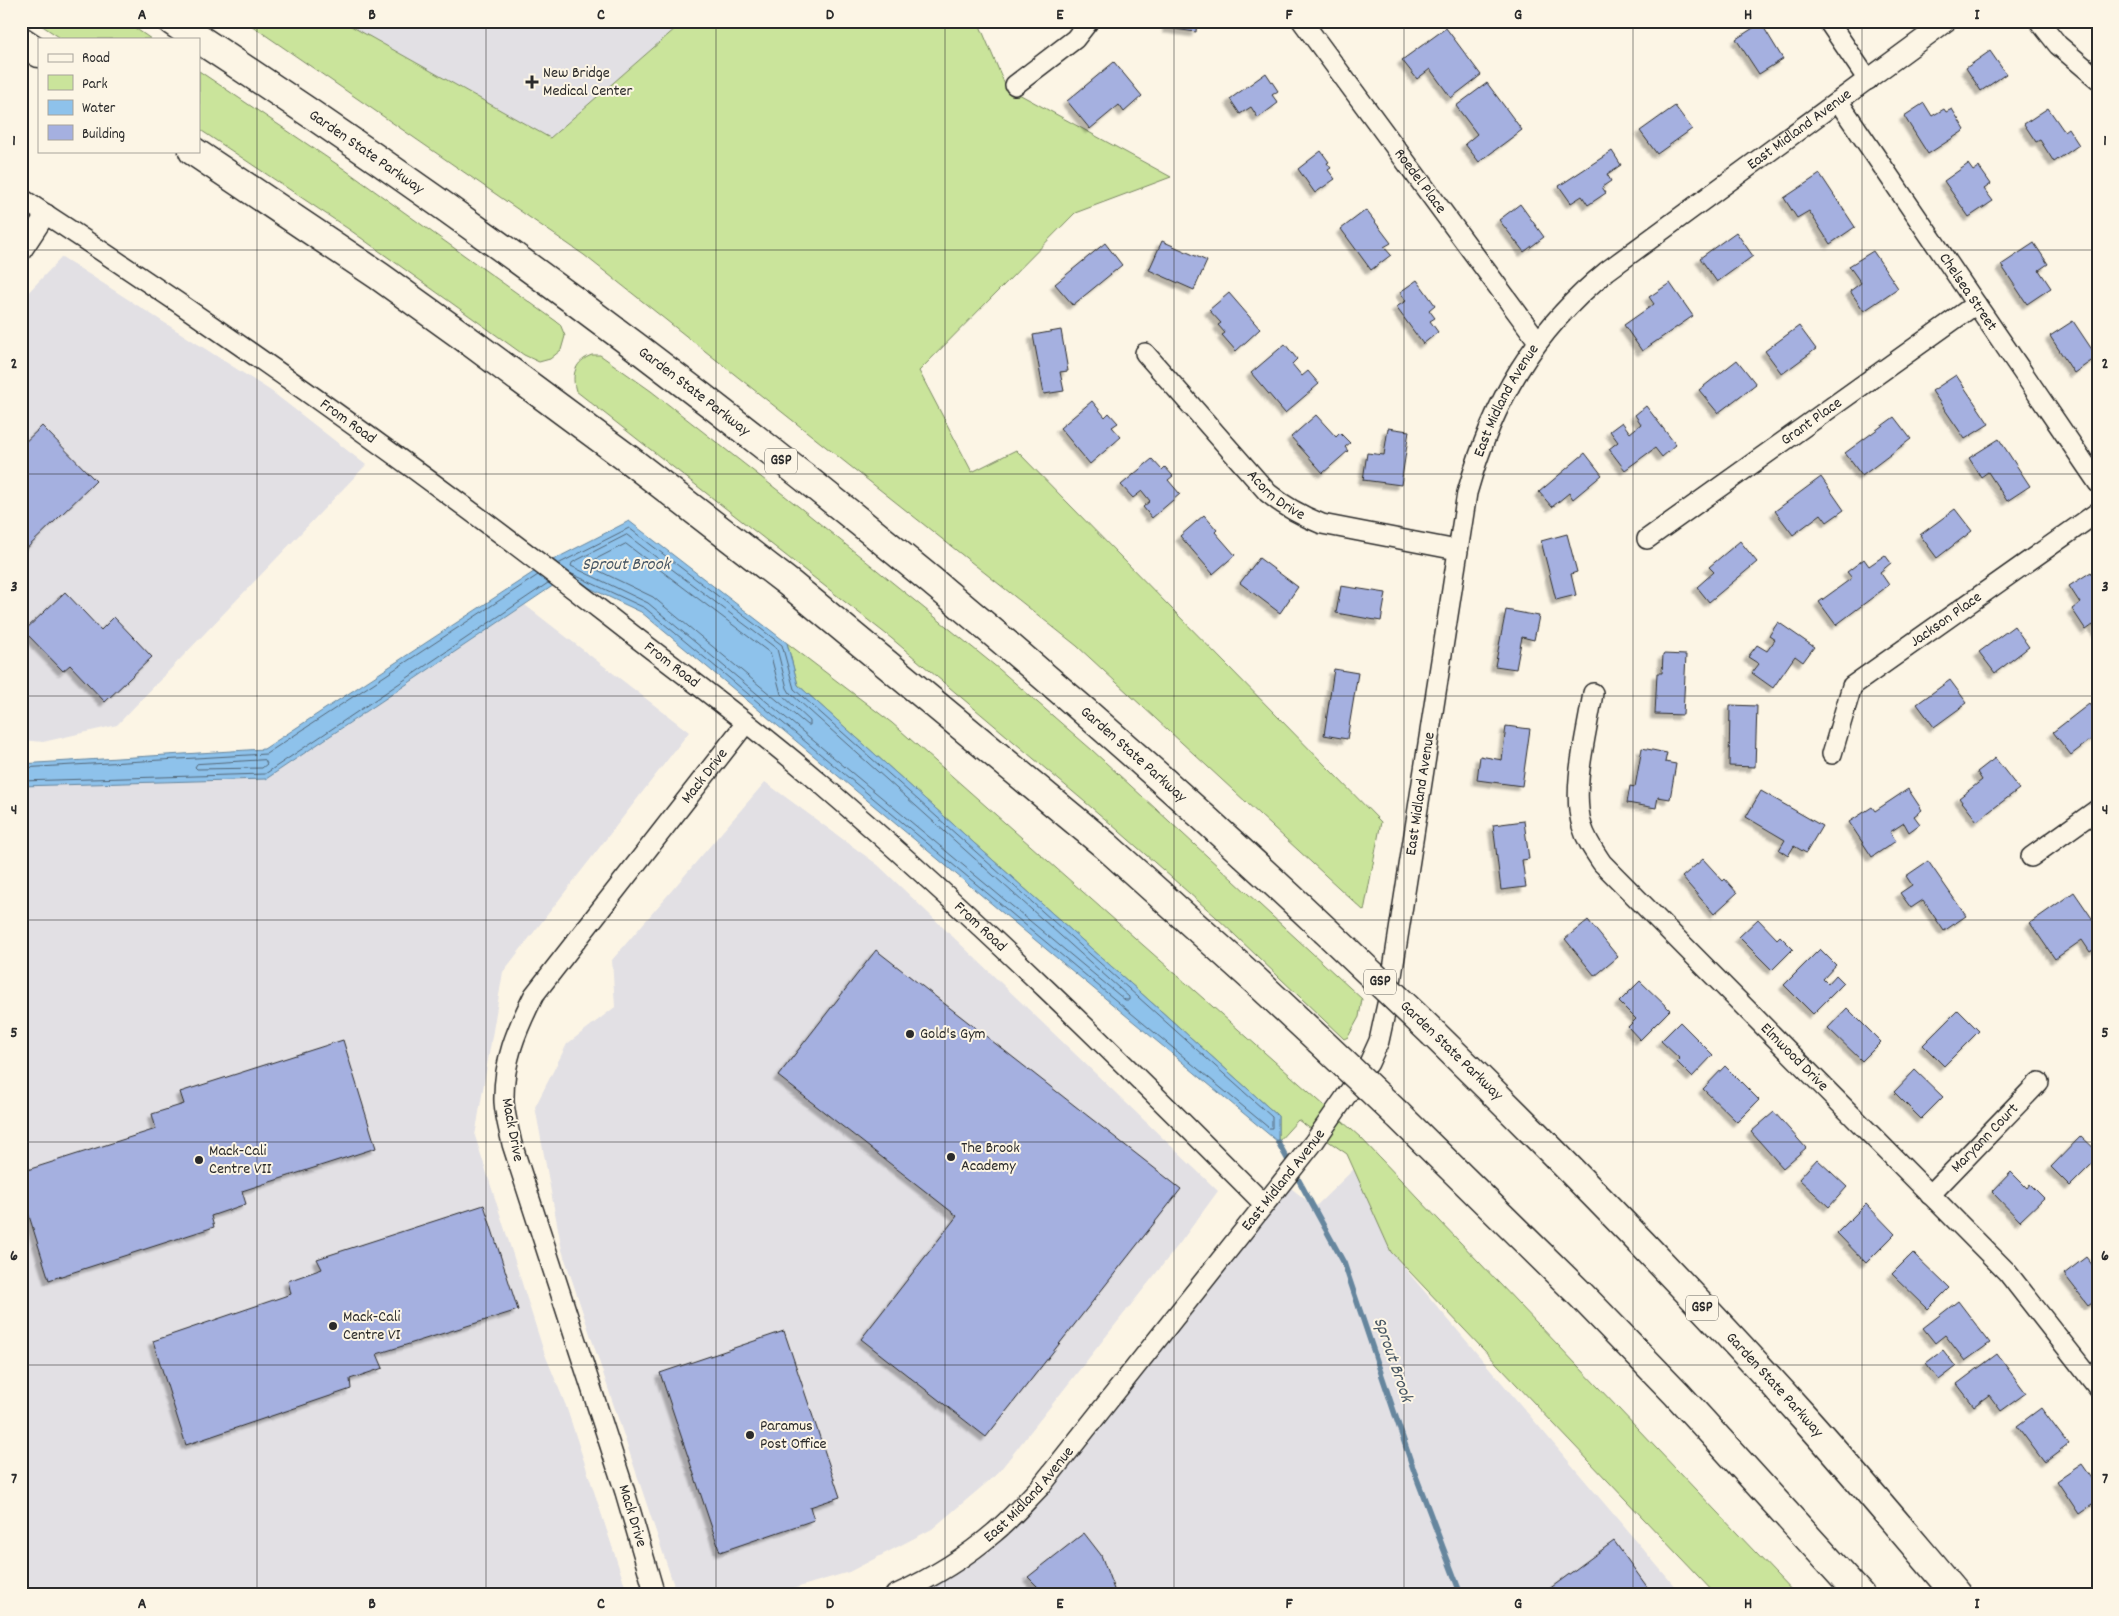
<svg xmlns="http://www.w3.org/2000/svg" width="2119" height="1616" font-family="Dekko,sans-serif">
<defs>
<filter id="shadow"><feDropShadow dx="-4.5" dy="4.5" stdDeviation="1" flood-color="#0004"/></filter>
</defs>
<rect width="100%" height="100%" fill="#fcf5e5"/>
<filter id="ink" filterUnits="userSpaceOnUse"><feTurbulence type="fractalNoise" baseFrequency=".02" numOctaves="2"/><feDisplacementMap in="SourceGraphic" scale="10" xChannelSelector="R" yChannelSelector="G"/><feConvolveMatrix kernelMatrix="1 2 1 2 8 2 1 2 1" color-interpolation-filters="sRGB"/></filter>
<g filter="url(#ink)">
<!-- built -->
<path fill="#e2e0e4" d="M 338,21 L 684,21 L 550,138 L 351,26 Z
M 62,257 L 271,391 L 366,465 L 117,725 L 43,742 L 21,740 L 21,300 Z
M 525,605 L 689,732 L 503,972 L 475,1136 L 544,1352 L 566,1406 L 628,1595 L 21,1595 L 21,789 L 25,785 L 266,779 Z
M 765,782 L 878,865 L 1218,1191 L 1180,1243 L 997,1474 L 932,1529 L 849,1572 L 772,1595 L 677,1595 L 562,1250 L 535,1107 L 567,1044 L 615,1007 L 612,960 Z
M 1354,1169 L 1391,1252 L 1682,1595 L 895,1595 L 997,1531 L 1282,1181 L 1315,1207 Z"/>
<!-- green -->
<path fill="#cae49b" stroke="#7a8863" d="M 35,21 L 125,21 L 151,39 L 62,39 Z
M 245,21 L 338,21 L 351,26 L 550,138 L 684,21 L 978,21 L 1006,87 L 1171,177 L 1075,213 L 919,371 L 972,472 L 1016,450 L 1381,822 L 1364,911 L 1077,646 L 584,255 Z
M 199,71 L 344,169 L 560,324 L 565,336 L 561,350 L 550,359 L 539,362 L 524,355 L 350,230 L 199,129 Z
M 592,355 L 600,355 L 651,391 L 803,510 L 999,669 L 1092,750 L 1362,999 L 1359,1017 L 1348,1037 L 1344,1039 L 1215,916 L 1111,824 L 891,638 L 576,391 C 571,375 575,361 592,355 Z
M 787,643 L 892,723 L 1360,1137 L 1796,1595 L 1716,1595 L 1391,1252 L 1347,1154 L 1298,1120 L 1278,1142 L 1278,1116 L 798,685 Z"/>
<!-- water -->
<path fill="#8ec2eb" stroke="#66869e" d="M 629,521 L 787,643 L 798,685 L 1278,1116 L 1278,1142 L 641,612 L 566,577 L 266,779 L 21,786 L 21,764 L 264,749 L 549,562 Z"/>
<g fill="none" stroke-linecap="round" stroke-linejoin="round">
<!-- shore -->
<path stroke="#536778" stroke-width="1" d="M 627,535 L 777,649 L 787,688 L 790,693 L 1129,997 L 1129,1000 L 1125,1000 L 648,603 L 571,566 L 572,563 Z
M 626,544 L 770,653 L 781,694 L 810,721 L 810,725 L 807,725 L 653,597 L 589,566 L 589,563 Z
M 558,564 L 629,528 L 782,645 L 794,689 L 1272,1117 L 1272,1128 L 1269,1128 L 645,608 L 570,573
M 265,760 L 267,764 L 262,768 L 197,769 L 195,767 L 197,764 Z
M 21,768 L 266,754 L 538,575
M 21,781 L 265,774 L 548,583"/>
<!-- stream -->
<path stroke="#66869e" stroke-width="5.5" d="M 1278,1142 L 1344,1263 L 1414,1471 L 1461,1595"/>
</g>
<!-- building -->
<path fill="#a5b0e0" stroke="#2b2b2b" filter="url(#shadow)" d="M 1168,21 L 1197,21 L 1196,32 L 1167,28 Z
M 1761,23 L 1783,59 L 1759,74 L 1736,39 Z
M 1446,28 L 1481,75 L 1451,98 L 1430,69 L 1417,79 L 1402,60 Z
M 1990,51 L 2006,74 L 1981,91 L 1966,68 Z
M 1114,62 L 1142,96 L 1124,112 L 1119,105 L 1090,129 L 1067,101 Z
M 1266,73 L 1278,91 L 1272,95 L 1278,103 L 1258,118 L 1251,107 L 1240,114 L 1230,99 Z
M 1487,83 L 1522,130 L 1479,162 L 1465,144 L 1477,134 L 1456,106 Z
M 1924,103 L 1932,116 L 1944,109 L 1946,112 L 1952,109 L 1965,130 L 1928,154 L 1904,116 Z
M 1675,106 L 1692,129 L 1657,154 L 1640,131 Z
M 2048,108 L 2064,131 L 2068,128 L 2079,145 L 2054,162 L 2040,140 L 2036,142 L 2024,124 Z
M 1321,151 L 1329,162 L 1327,163 L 1331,168 L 1328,170 L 1335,179 L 1315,193 L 1298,169 Z
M 1612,151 L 1621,165 L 1607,174 L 1611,181 L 1602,187 L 1606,193 L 1588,205 L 1582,196 L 1571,203 L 1559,186 Z
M 1968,164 L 1973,171 L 1979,167 L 1991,184 L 1984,189 L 1993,201 L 1969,217 L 1944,181 Z
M 1820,174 L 1855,227 L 1830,244 L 1809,211 L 1797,218 L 1784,198 Z
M 1520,204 L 1544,237 L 1524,252 L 1499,220 Z
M 1366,210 L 1391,243 L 1384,247 L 1391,255 L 1371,270 L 1341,229 Z
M 1736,232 L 1753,256 L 1717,282 L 1700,258 Z
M 1162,241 L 1207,261 L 1194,290 L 1149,270 Z
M 1105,243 L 1122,265 L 1073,305 L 1055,284 Z
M 2034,243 L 2048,264 L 2039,270 L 2051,288 L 2027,304 L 2001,265 Z
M 1873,251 L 1898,288 L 1864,311 L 1850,291 L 1861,283 L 1849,266 Z
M 1417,280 L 1435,305 L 1429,310 L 1435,318 L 1430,321 L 1438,332 L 1423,344 L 1396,307 L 1406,301 L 1400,292 Z
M 1670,283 L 1693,316 L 1642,351 L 1624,325 L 1654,304 L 1649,297 Z
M 1229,293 L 1260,329 L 1236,351 L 1222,335 L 1225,333 L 1218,325 L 1221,323 L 1209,310 Z
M 2073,321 L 2097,357 L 2074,373 L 2050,336 Z
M 1799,326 L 1816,349 L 1782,374 L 1765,351 Z
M 1061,330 L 1068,371 L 1060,372 L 1064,391 L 1044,394 L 1033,335 Z
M 1285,344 L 1297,359 L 1292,364 L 1302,376 L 1308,371 L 1319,384 L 1285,413 L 1251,373 Z
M 1737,360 L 1756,384 L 1718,413 L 1699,390 Z
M 1956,375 L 1989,424 L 1965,439 L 1932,391 Z
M 1092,401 L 1105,417 L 1109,413 L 1118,423 L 1112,427 L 1121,437 L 1090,464 L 1060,428 Z
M 1646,406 L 1676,445 L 1662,457 L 1655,448 L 1625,470 L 1609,449 L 1618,442 L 1610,431 L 1622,422 L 1630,433 L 1641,424 L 1635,415 Z
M 1316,415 L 1336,437 L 1340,433 L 1350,443 L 1345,447 L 1348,451 L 1323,473 L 1291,437 Z
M 1894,417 L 1911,439 L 1862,476 L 1845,453 Z
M 42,426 L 96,481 L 21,554 L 21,446 Z
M 1388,428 L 1409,431 L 1401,485 L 1363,480 L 1367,453 L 1384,455 Z
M 1999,439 L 2030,486 L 2007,501 L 1988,472 L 1981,477 L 1969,458 Z
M 1585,453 L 1602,475 L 1573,499 L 1569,493 L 1552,507 L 1539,492 Z
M 1152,459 L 1162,470 L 1165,467 L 1173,476 L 1168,480 L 1180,494 L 1152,518 L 1143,507 L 1150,501 L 1142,491 L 1133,498 L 1121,485 Z
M 1821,477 L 1844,510 L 1827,522 L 1821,514 L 1793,535 L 1775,511 Z
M 1955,509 L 1972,531 L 1937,558 L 1920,535 Z
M 1204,515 L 1217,530 L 1215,532 L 1235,555 L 1213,574 L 1180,536 Z
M 1567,534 L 1577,572 L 1571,574 L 1576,595 L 1556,600 L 1541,541 Z
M 1740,541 L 1757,562 L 1709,602 L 1697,587 L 1714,572 L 1709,567 Z
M 1885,555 L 1891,563 L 1880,572 L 1889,585 L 1836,625 L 1819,602 L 1852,578 L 1847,572 L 1864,559 L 1869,566 Z
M 1259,558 L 1298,587 L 1280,613 L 1240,583 Z
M 2091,572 L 2098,583 L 2098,633 L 2093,625 L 2086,630 L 2072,609 L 2080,603 L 2069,586 Z
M 1341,586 L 1386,593 L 1381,621 L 1336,613 Z
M 65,592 L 101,630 L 114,617 L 152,657 L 105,702 L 70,665 L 63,671 L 24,631 Z
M 1506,610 L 1539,616 L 1534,640 L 1522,637 L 1516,669 L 1495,666 Z
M 1778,622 L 1814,647 L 1803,662 L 1795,656 L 1773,688 L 1752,673 L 1759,664 L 1748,657 L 1757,645 L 1767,651 L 1775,640 L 1769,636 Z
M 2014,626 L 2029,647 L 1995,673 L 1979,652 Z
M 1663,654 L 1686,655 L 1683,715 L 1655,714 L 1657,673 L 1662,673 Z
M 1334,669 L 1358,673 L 1347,739 L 1324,735 Z
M 1950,680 L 1967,703 L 1934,727 L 1917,704 Z
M 2089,704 L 2098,716 L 2098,734 L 2071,755 L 2053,732 Z
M 1730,705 L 1757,706 L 1755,767 L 1729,766 Z
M 1506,726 L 1530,729 L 1522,786 L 1477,780 L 1480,756 L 1502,760 Z
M 1642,748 L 1667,753 L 1665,762 L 1676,764 L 1670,799 L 1658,797 L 1656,808 L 1627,803 L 1630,786 L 1635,787 Z
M 1995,758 L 2019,789 L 1977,821 L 1959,798 L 1982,780 L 1977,772 Z
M 1908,789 L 1922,810 L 1914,816 L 1920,824 L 1909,832 L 1904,823 L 1890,832 L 1896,841 L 1872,857 L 1849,822 L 1872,807 L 1875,811 Z
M 1761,791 L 1822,826 L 1806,853 L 1794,846 L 1788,856 L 1779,850 L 1785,840 L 1746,817 Z
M 1524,821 L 1529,859 L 1522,860 L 1526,887 L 1501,890 L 1493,825 Z
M 1703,859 L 1723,881 L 1725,879 L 1737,893 L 1714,914 L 1682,877 Z
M 1928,861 L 1966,916 L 1944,931 L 1923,900 L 1911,908 L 1900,893 L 1912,885 L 1906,876 Z
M 2074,892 L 2098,927 L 2098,947 L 2090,952 L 2082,940 L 2055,959 L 2030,923 Z
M 1758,919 L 1777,939 L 1780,936 L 1793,949 L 1772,970 L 1739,937 Z
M 1588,920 L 1618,957 L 1595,976 L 1565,939 Z
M 1820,949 L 1836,965 L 1823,979 L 1828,984 L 1836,975 L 1844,983 L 1813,1014 L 1784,985 Z
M 876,950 L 1181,1189 L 986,1437 L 861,1339 L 957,1216 L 778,1076 Z
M 1640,981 L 1670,1010 L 1640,1040 L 1628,1027 L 1636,1019 L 1619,1002 Z
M 1847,1008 L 1881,1042 L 1862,1061 L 1828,1028 Z
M 1958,1010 L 1979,1031 L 1944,1066 L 1923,1045 Z
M 1680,1022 L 1713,1055 L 1692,1077 L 1677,1062 L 1680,1059 L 1661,1041 Z
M 343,1040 L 376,1148 L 242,1191 L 246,1204 L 211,1216 L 214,1227 L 49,1280 L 21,1190 L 21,1172 L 156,1129 L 152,1114 L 184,1104 L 180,1092 Z
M 1725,1066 L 1759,1100 L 1737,1122 L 1703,1089 Z
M 1915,1070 L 1943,1097 L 1921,1119 L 1894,1092 Z
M 1774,1112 L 1806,1148 L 1783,1168 L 1751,1132 Z
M 2081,1136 L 2098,1152 L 2098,1158 L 2070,1186 L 2051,1167 Z
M 1817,1159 L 1847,1187 L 1829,1207 L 1799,1179 Z
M 2011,1172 L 2027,1188 L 2030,1184 L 2044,1198 L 2020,1221 L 1992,1192 Z
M 1866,1204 L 1895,1234 L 1866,1263 L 1837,1233 Z
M 484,1205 L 518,1310 L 377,1354 L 383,1368 L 350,1379 L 351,1389 L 186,1445 L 153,1341 L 291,1294 L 288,1281 L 322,1269 L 317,1259 Z
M 1913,1253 L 1949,1288 L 1928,1309 L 1892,1274 Z
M 2086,1257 L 2098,1272 L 2098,1298 L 2088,1305 L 2064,1274 Z
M 1958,1301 L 1990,1343 L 1965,1361 L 1945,1335 L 1935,1343 L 1923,1328 Z
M 784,1331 L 840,1497 L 810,1507 L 814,1520 L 720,1552 L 660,1373 Z
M 1943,1350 L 1956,1367 L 1939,1380 L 1926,1363 Z
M 1997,1354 L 2026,1393 L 2001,1411 L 1989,1395 L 1974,1406 L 1957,1384 Z
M 2041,1408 L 2068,1444 L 2044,1462 L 2017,1426 Z
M 2082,1464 L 2098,1487 L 2098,1501 L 2079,1514 L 2057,1481 Z
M 1084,1533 L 1101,1555 L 1115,1592 L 1108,1595 L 1056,1595 L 1054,1590 L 1043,1592 L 1028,1577 Z
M 1614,1541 L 1653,1595 L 1541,1595 Z"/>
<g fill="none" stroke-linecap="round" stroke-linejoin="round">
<defs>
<g id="minor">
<path id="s1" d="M 1302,21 L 1538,341"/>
<path d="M 1828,21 L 1868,80"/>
<path d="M 2039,21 L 2058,45 L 2098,79"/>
<path d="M 1015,85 L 1075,39 L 1089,21"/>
<path id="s2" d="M 1838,101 L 2098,483"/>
<path id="s3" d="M 21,198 C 224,330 421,470 611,618 C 681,673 753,725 820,783 C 975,916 1120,1059 1264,1204"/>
<path d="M 21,252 L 46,214"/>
<path id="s4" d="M 1145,353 L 1268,493 C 1285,507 1302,516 1322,524 L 1457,550"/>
<path id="s5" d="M 1647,539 L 1976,304"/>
<path id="s6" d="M 1593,693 C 1587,733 1571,788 1582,826 C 1586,840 1594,851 1602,863 L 2007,1272 L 2098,1388"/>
<path id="s7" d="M 1832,754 L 1852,686 L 2098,512"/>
<path d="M 2031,857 L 2098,809"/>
<path id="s8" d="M 1930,1195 L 2039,1082"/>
<path id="s9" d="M 655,1595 L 625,1492 L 512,1144 C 509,1130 505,1116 504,1102 C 503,1061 516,1031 534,995 L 746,723"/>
<path id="s10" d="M 895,1595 C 932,1578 965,1558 995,1532 C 1012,1518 1026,1501 1041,1486 L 1314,1142 L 1369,1063 L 1379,1041 L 1389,995 L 1467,493 C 1493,401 1533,332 1607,271 L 1947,21"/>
</g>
<g id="highway">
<path d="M 172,21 L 198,39"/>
<path id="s11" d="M 199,39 C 598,301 979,602 1325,930"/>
<path d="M 21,41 L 39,53"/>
<path d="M 193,151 L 379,276 L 461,335 L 627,458 L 790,584 L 1105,845 L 1256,981 L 1319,1040"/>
<path id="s12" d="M 1434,1034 C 1561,1158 1685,1285 1804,1417 C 1856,1475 1906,1535 1957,1595"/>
<path d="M 1397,1114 L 1582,1296 L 1677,1394 L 1860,1595"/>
</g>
</defs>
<!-- minor casing -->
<use href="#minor" stroke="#2b2b2b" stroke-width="22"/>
<!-- highway casing -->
<use href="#highway" stroke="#2b2b2b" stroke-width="31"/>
<!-- minor -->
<use href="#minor" stroke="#fcf5e5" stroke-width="19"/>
<!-- highway -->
<use href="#highway" stroke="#fcf5e5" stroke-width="28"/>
<defs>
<path id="highway-bridge" d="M 1325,930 L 1434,1034
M 1319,1040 L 1397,1114"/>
</defs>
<!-- highway-bridge casing -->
<use href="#highway-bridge" stroke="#2b2b2b" stroke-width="31" stroke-linecap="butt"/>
<!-- highway-bridge -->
<use href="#highway-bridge" stroke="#fcf5e5" stroke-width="28"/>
</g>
</g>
<!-- grid -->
<path fill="none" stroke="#2b2b2b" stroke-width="1" stroke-opacity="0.55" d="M 257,21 L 257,1595M 486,21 L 486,1595M 716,21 L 716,1595M 945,21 L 945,1595M 1174,21 L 1174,1595M 1404,21 L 1404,1595M 1633,21 L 1633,1595M 1862,21 L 1862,1595M 21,250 L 2098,250M 21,474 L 2098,474M 21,696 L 2098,696M 21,920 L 2098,920M 21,1142 L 2098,1142M 21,1365 L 2098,1365"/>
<!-- markers -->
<g fill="#2b2b2b" stroke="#fcf5e5" stroke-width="2">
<path d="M529.5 74.5h5v5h5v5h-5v5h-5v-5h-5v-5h5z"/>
<circle cx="910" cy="1034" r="5"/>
<circle cx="951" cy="1157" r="5"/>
<circle cx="199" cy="1160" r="5"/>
<circle cx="333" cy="1326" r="5"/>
<circle cx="750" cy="1435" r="5"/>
</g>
<g text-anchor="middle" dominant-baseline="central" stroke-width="4" stroke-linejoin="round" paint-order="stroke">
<!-- shield labels -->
<g fill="#fcf5e5" stroke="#6a6863" stroke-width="1">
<rect x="765" y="448.5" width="32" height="25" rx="4"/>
<rect x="1364" y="969.5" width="32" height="25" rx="4"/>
<rect x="1686" y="1295.5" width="32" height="25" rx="4"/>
</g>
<g font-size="15" font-weight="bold" fill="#2b2b2b">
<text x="781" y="461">GSP</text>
<text x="1380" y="982">GSP</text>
<text x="1702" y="1308">GSP</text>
</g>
<!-- poi labels -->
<g font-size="16" fill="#2b2b2b" stroke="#fcf5e5" text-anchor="start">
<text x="543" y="73">New Bridge<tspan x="543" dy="18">Medical Center</tspan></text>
<text x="920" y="1034">Gold's Gym</text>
<text x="961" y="1148">The Brook<tspan x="961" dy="18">Academy</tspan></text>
<text x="209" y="1151">Mack-Cali<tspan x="209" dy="18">Centre VII</tspan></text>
<text x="343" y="1317">Mack-Cali<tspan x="343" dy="18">Centre VI</tspan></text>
<text x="760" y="1426">Paramus<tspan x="760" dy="18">Post Office</tspan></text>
</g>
<!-- street labels -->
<g font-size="16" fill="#2b2b2b" stroke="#fcf5e5">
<text stroke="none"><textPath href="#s10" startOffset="1804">East Midland Avenue</textPath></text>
<text stroke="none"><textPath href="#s11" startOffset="202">Garden State Parkway</textPath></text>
<text stroke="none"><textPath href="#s1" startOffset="199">Roedel Place</textPath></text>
<text stroke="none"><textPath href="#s2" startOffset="231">Chelsea Street</textPath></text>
<text stroke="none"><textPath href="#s11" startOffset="608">Garden State Parkway</textPath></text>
<text stroke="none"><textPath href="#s10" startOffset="1399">East Midland Avenue</textPath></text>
<text stroke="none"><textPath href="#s3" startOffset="396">From Road</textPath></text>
<text stroke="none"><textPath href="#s5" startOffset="202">Grant Place</textPath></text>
<text stroke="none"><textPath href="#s4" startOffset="194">Acorn Drive</textPath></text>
<text stroke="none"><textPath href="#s7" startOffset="186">Jackson Place</textPath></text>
<text stroke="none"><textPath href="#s3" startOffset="801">From Road</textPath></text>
<text stroke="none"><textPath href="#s11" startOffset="1178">Garden State Parkway</textPath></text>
<text stroke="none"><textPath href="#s9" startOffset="906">Mack Drive</textPath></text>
<text stroke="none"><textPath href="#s10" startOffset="994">East Midland Avenue</textPath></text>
<text stroke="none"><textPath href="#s3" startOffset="1206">From Road</textPath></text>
<text transform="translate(1451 1051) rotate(44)">Garden State Parkway</text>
<text stroke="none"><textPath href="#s6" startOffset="450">Elmwood Drive</textPath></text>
<text transform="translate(512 1130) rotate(79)">Mack Drive</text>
<text stroke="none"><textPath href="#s8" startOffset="79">Maryann Court</textPath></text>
<text stroke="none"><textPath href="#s10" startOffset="574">East Midland Avenue</textPath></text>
<text stroke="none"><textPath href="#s12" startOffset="489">Garden State Parkway</textPath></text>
<text stroke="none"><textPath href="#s10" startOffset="169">East Midland Avenue</textPath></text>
<text transform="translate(632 1516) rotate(73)">Mack Drive</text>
</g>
<!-- water labels -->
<g font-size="18" font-style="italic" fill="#495865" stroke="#fcf5e5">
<text x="626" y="565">Sprout Brook</text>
<text transform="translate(1392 1360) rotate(71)">Sprout Brook</text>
</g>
</g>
<!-- margin -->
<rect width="2119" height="1616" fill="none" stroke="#fcf5e5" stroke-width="55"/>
<!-- legend -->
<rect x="38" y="38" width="162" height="115" fill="#fcf5e5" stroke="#a8a49b"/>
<rect x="48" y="54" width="25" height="8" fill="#fcf5e5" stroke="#a8a49b"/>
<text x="82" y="62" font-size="15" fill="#2b2b2b">Road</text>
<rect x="48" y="75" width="25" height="15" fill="#cae49b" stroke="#a8a49b"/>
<text x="82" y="88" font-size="15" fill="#2b2b2b">Park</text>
<rect x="48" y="100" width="25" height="15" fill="#8ec2eb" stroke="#a8a49b"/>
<text x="82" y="112" font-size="15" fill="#2b2b2b">Water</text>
<rect x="48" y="125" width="25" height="15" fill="#a5b0e0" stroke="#a8a49b"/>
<text x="82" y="138" font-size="15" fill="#2b2b2b">Building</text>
<rect x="28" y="28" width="2064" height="1560" fill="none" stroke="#2b2b2b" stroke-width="2"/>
<g font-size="16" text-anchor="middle" font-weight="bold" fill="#2b2b2b">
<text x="142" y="19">A</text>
<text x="372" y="19">B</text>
<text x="601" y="19">C</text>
<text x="830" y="19">D</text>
<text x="1060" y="19">E</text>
<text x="1289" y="19">F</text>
<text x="1518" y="19">G</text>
<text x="1748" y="19">H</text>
<text x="1977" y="19">I</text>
<text x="14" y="145">1</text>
<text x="2105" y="145">1</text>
<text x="14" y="368">2</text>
<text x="2105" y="368">2</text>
<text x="14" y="591">3</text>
<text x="2105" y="591">3</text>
<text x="14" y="814">4</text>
<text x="2105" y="814">4</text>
<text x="14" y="1037">5</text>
<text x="2105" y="1037">5</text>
<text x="14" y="1260">6</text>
<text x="2105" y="1260">6</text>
<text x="14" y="1483">7</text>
<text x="2105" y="1483">7</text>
<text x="142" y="1608">A</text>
<text x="372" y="1608">B</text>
<text x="601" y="1608">C</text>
<text x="830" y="1608">D</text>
<text x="1060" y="1608">E</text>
<text x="1289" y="1608">F</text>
<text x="1518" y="1608">G</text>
<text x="1748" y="1608">H</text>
<text x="1977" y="1608">I</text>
</g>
</svg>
